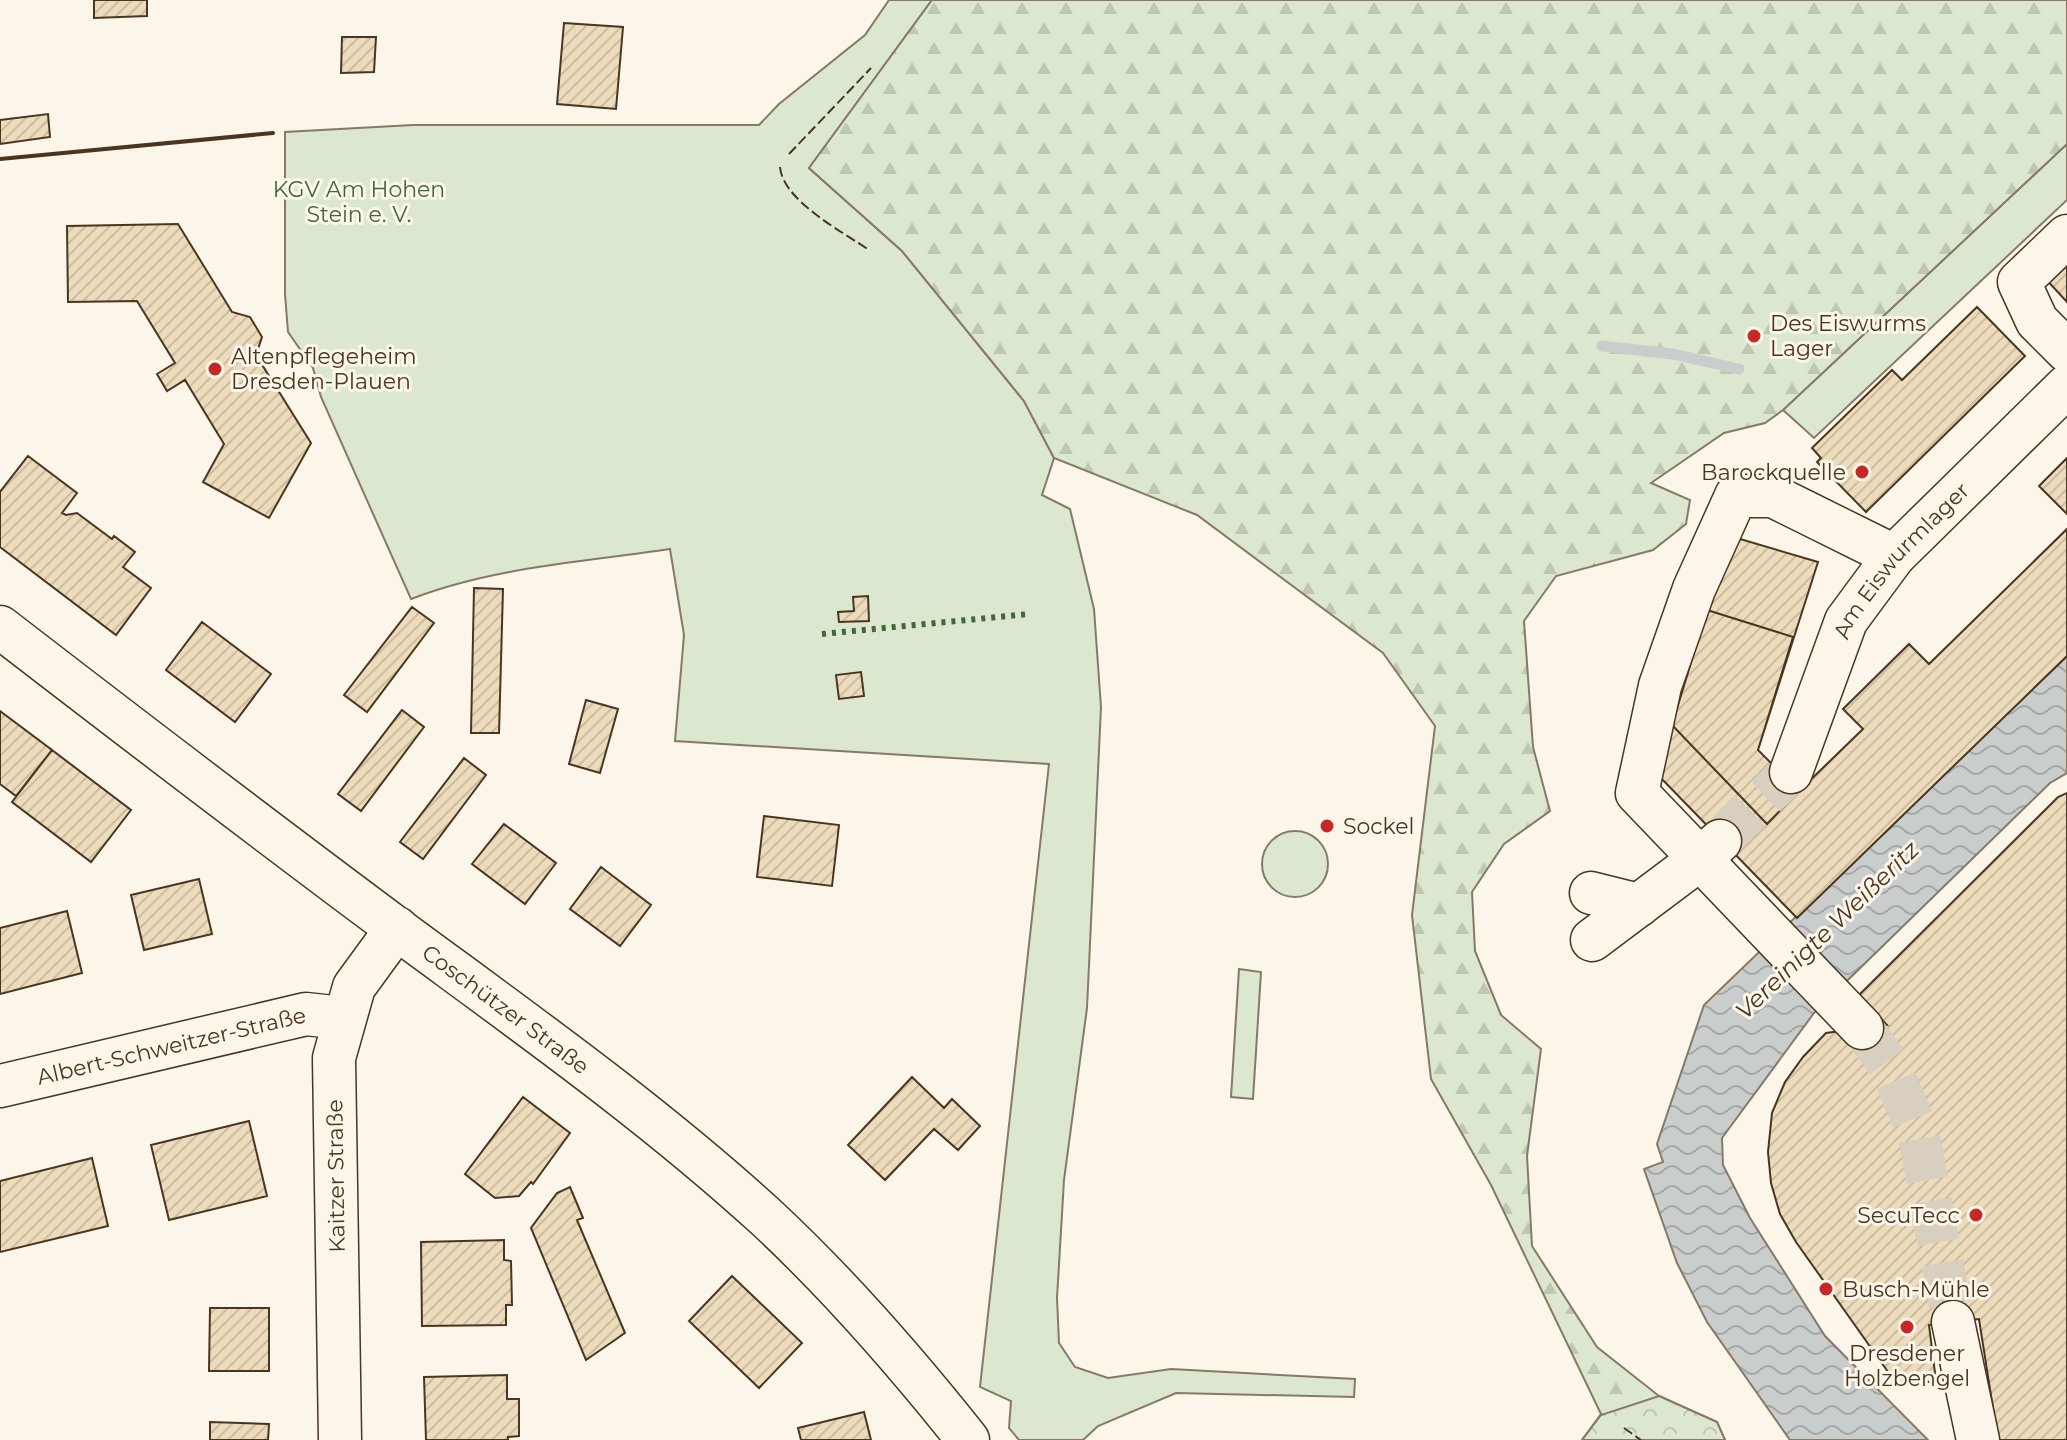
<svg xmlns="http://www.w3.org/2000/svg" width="2067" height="1440" font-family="Montserrat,sans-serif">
<defs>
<pattern id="forest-firs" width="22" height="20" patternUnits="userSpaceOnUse" patternTransform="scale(2)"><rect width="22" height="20" fill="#dce7d0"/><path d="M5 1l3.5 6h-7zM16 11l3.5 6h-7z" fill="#bec7b2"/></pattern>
<pattern id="park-crowns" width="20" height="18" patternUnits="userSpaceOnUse" patternTransform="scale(2)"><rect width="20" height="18" fill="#dce7d0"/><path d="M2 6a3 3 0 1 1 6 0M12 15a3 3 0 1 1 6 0" fill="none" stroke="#bec7b2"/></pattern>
<pattern id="water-waves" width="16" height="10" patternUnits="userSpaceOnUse" patternTransform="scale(2)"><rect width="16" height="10" fill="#c9cecd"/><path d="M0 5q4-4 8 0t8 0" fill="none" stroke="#a5a8a6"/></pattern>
<pattern id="building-hatch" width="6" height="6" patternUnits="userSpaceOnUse" patternTransform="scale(2)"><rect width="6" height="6" fill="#ecdcbc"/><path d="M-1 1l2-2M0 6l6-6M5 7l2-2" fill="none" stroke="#ccbda1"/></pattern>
</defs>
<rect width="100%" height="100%" fill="#fbf6e9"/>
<!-- green -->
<path fill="#dce7d0" stroke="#887966" stroke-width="2" d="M 889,0 L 932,0 L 809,168 L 902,251 L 1024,401 L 1054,458 L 1042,495 L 1070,509 L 1094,609 L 1101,707 L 1087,1008 L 1064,1180 L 1057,1298 L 1059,1343 L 1075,1367 L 1108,1378 L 1171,1369 L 1355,1379 L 1354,1397 L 1176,1393 L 1098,1426 L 1083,1440 L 1019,1440 L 1009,1428 L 1011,1401 L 980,1387 L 1049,764 L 675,741 L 684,635 L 670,549 C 584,562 493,567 411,599 L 321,397 L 313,368 L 288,332 L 285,294 L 285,132 L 413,125 L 759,125 L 779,104 L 865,35 Z
M 2067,144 L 2067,200 L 1814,438 L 1783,410 Z
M1262 864a33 33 0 1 1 66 0a33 33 0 1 1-66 0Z
M 1239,969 L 1261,972 L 1253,1099 L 1231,1097 Z"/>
<!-- forest -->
<path fill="url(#forest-firs)" stroke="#887966" stroke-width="2" d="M 932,0 L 2067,0 L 2067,144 L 1783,410 L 1765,423 L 1724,433 L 1651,483 L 1690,500 L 1686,524 L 1653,550 L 1556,576 L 1524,621 L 1533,747 L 1550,811 L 1504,844 L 1472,892 L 1475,951 L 1501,1015 L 1541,1049 L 1527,1156 L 1532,1246 L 1597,1347 L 1659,1396 L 1717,1422 L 1725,1440 L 1582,1440 L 1601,1414 L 1491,1185 L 1431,1079 L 1412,915 L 1435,726 L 1383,653 L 1197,515 L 1054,458 L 1024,401 L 902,251 L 809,168 Z"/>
<!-- park -->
<path fill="url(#park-crowns)" stroke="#887966" stroke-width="2" d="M 1659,1396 L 1717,1422 L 1725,1440 L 1582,1440 L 1601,1415 Z"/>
<!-- water -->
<path fill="url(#water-waves)" stroke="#887966" stroke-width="2" d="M 2067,656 L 2067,773 L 2050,783 L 1814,1013 L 1722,1138 L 1723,1165 L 1750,1218 L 1825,1336 L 1928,1440 L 1790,1440 L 1707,1322 L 1677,1263 L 1644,1169 L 1663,1162 L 1657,1144 L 1704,1005 Z"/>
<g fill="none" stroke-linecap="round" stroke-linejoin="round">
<!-- stream -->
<path stroke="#c9cecd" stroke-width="11" d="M 1602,346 L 1673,354 L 1739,369"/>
</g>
<!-- building -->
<path fill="url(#building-hatch)" stroke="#4a3520" stroke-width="2" d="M 94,0 L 147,0 L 147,16 L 94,18 Z
M 564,23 L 623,27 L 616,109 L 557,104 Z
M 342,37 L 376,37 L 374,72 L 341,73 Z
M 48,114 L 50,137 L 0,144 L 0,120 Z
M 178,224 L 232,312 L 250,317 L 262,337 L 256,355 L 311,443 L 269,518 L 203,482 L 224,444 L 185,380 L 167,391 L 157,374 L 175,363 L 137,301 L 68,302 L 67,226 Z
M 2067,255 L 2067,302 L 2044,277 Z
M 1977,307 L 2025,356 L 1866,512 L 1817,462 L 1821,458 L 1812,448 L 1892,370 L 1902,380 Z
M 28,456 L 77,493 L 62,513 L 66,515 L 77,513 L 112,539 L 114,536 L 135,552 L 123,567 L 151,588 L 116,635 L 0,547 L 0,492 Z
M 2067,458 L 2067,514 L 2039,486 Z
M 2067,529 L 2067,656 L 1797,918 L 1656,773 L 1730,536 L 1818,562 L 1758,750 L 1799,791 L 1863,729 L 1843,709 L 1909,644 L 1929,664 Z
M 474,588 L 503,589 L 499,733 L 471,733 Z
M 868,596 L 869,621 L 839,622 L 838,612 L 854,611 L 853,597 Z
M 412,607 L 434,623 L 367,712 L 344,695 Z
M 1707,610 L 1793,637 L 1758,750 L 1799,791 L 1767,824 L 1672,725 Z
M 202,622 L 271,674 L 235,722 L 166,670 Z
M 861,672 L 864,696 L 839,699 L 836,675 Z
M 586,700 L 618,709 L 600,773 L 569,764 Z
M 402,710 L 424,727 L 361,811 L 338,794 Z
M 0,711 L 52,750 L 16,796 L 0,784 Z
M 52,750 L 131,810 L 91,862 L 12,802 Z
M 464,758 L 486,775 L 423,859 L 400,842 Z
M 2067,793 L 2067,1440 L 1998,1440 L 1979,1319 L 1929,1325 L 1936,1381 L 1898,1386 L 1796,1242 L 1780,1214 L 1771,1183 L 1768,1152 L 1772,1113 L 1785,1082 L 1803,1057 L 1826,1033 L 1887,1025 L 1859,995 L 2058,797 Z
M 764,816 L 839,825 L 832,886 L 757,877 Z
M 504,824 L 556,863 L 525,904 L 472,864 Z
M 601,867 L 651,905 L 620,946 L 570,909 Z
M 199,879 L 212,934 L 144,950 L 131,895 Z
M 67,911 L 82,973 L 0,994 L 0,928 Z
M 912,1077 L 944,1108 L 952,1099 L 980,1126 L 958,1150 L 934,1129 L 885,1180 L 848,1145 Z
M 523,1097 L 570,1133 L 533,1184 L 531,1182 L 519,1196 L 495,1198 L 465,1174 Z
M 249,1121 L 267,1196 L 169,1220 L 151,1145 Z
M 92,1158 L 108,1226 L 0,1252 L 0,1181 Z
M 570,1187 L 583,1218 L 577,1220 L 625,1333 L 586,1360 L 531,1228 L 557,1193 Z
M 504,1240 L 504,1260 L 511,1261 L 512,1305 L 506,1305 L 506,1325 L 422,1326 L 421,1242 Z
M 732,1276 L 802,1343 L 759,1388 L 689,1321 Z
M 210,1308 L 269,1308 L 269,1371 L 209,1371 Z
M 507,1375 L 507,1399 L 519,1399 L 519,1436 L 508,1437 L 508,1440 L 426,1440 L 424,1377 Z
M 864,1412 L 871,1440 L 801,1440 L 798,1428 Z
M 210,1422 L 269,1424 L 268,1440 L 210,1440 Z"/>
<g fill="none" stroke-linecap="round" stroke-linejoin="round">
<!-- minor-tunnel -->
<path stroke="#d8cfc1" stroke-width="42" stroke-dasharray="42 21" stroke-linecap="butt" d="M 1720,840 L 1791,772
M 1862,1028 L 1890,1066 L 1919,1135 L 1953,1322"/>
<defs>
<g id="minor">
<path d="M 2067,236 L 2019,282 L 2037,321 L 2067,351"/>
<path id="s1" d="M 0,627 C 131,728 263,829 396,928 C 522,1021 651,1112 767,1218 C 840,1286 906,1362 968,1440"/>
<path id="s2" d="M 1791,772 L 1846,621 L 1894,556 L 2067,386"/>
<path d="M 1591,893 L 1639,905"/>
<path d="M 1592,940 L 1700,859 L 1720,841"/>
<path d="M 1862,1028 L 1637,793 L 1660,686 L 1694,589 L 1736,496 L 1773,496 L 1894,556"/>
<path id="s3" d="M 0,1086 L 306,1014 L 343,1018"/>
<path d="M 1953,1322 L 1978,1440"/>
<path d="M 340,1440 L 334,1058 L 354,987 L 397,928"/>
</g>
</defs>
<!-- minor casing -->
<use href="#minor" stroke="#4a3520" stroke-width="45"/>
<!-- minor -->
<use href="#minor" stroke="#fbf6e9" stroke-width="42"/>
<!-- hedge -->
<path stroke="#436837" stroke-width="6" stroke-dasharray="4 6" stroke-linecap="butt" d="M 822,634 L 1029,614"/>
<!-- fence -->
<path stroke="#4a3520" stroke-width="2" stroke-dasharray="10 4" stroke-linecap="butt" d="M 789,154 L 871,68
M 780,167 C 783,201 843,232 869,250
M 1624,1428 L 1641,1440"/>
<!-- wall -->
<path stroke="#4a3520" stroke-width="4" d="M 0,159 L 273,133"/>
</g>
<!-- markers -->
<g fill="#c62828" stroke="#fbf6e9" stroke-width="3">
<circle cx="1754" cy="336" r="8"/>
<circle cx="215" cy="369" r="8"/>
<circle cx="1862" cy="472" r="8"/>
<circle cx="1327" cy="826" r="8"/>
<circle cx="1976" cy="1215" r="8"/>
<circle cx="1826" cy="1289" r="8"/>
<circle cx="1907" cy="1327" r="8"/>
</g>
<g text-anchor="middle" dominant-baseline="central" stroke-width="6" stroke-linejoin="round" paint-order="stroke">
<!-- park labels -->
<g font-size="22" fill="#436837" stroke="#fbf6e9">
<text x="359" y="189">KGV Am Hohen<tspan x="359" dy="25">Stein e. V.</tspan></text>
</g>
<!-- poi labels -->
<g font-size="22" fill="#4a3520" stroke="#fbf6e9" text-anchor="start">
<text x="1770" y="323">Des Eiswurms<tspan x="1770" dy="25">Lager</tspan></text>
<text x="231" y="356">Altenpflegeheim<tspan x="231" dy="25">Dresden-Plauen</tspan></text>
<text x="1846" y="472" text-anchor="end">Barockquelle</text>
<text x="1343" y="826">Sockel</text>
<text x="1960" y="1215" text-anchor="end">SecuTecc</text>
<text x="1842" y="1289">Busch-Mühle</text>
<text x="1907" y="1353" text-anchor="middle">Dresdener<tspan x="1907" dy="25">Holzbengel</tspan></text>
</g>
<!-- street labels -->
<g font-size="22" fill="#4a3520" stroke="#fbf6e9">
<text stroke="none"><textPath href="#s2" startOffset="242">Am Eiswurmlager</textPath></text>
<text stroke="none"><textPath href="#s1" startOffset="634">Coschützer Straße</textPath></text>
<text stroke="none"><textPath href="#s3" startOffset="176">Albert-Schweitzer-Straße</textPath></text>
<text transform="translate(336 1176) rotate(-91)">Kaitzer Straße</text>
</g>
<!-- water labels -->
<g font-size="24" font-style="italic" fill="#4a3520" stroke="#fbf6e9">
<text transform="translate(1827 930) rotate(-44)">Vereinigte Weißeritz</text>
</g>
</g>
</svg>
